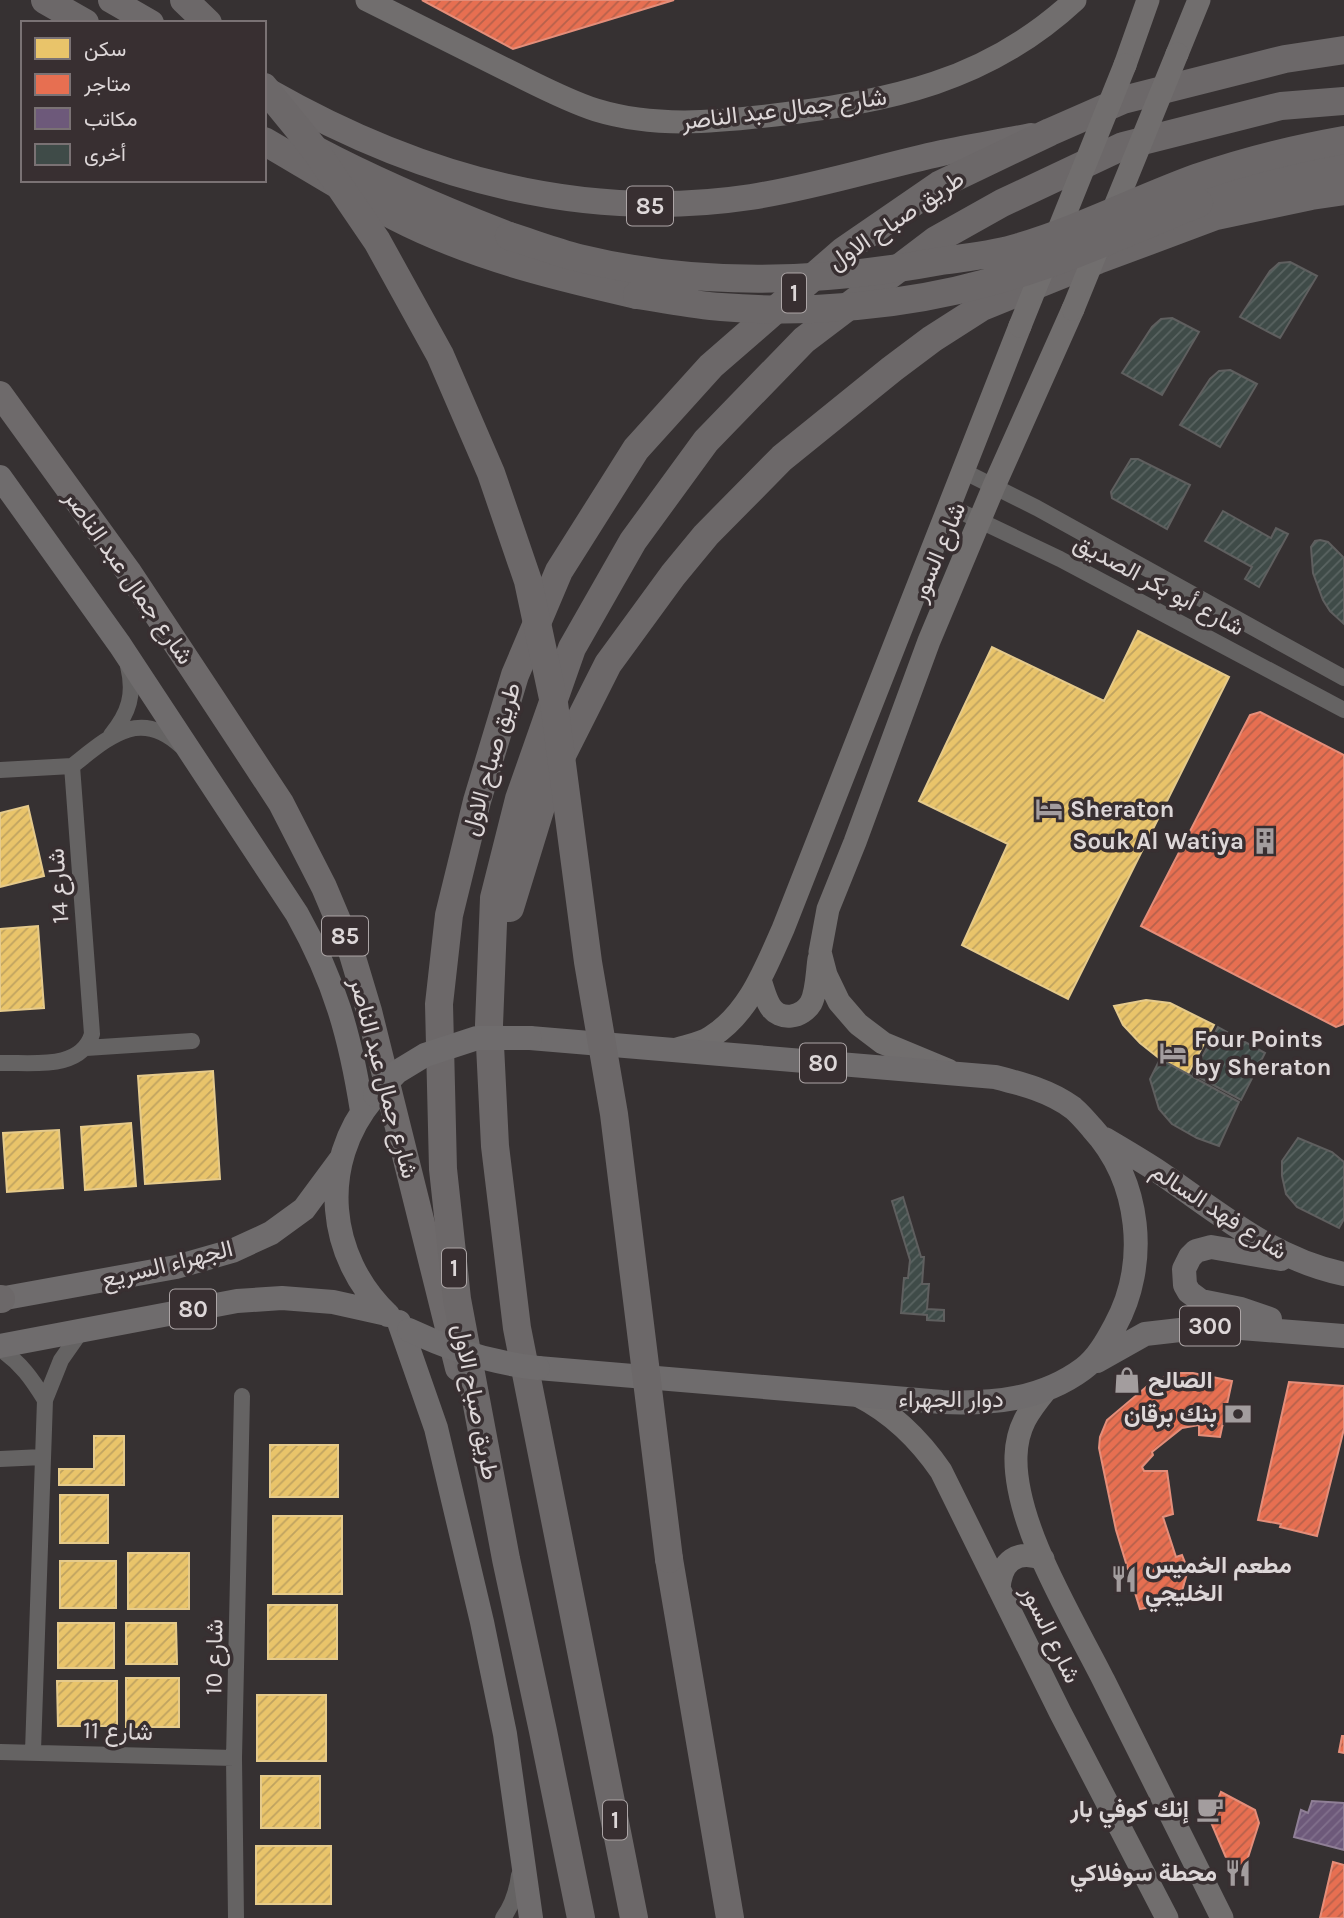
<svg xmlns="http://www.w3.org/2000/svg" width="1344" height="1918" font-family="Karla,Vazirmatn,sans-serif">
<defs>
<pattern id="homes-hatch" width="6" height="6" patternUnits="userSpaceOnUse" patternTransform="scale(1.75)"><rect width="6" height="6" fill="#e9c46a"/><path d="M-1 1l2-2M0 6l6-6M5 7l2-2" fill="none" stroke="#bfa360"/></pattern>
<pattern id="shops-hatch" width="6" height="6" patternUnits="userSpaceOnUse" patternTransform="scale(1.75)"><rect width="6" height="6" fill="#e76f51"/><path d="M-1 1l2-2M0 6l6-6M5 7l2-2" fill="none" stroke="#b6614c"/></pattern>
<pattern id="offices-hatch" width="6" height="6" patternUnits="userSpaceOnUse" patternTransform="scale(1.75)"><rect width="6" height="6" fill="#6d597a"/><path d="M-1 1l2-2M0 6l6-6M5 7l2-2" fill="none" stroke="#81708c"/></pattern>
<pattern id="building-hatch" width="6" height="6" patternUnits="userSpaceOnUse" patternTransform="scale(1.75)"><rect width="6" height="6" fill="#3f4b48"/><path d="M-1 1l2-2M0 6l6-6M5 7l2-2" fill="none" stroke="#5a6462"/></pattern>
</defs>
<rect width="100%" height="100%" fill="#363132"/>
<!-- homes -->
<path fill="url(#homes-hatch)" stroke="#e5ca8b" stroke-width="2" d="M 1138,631 L 1229,677 L 1068,999 L 962,945 L 1008,844 L 919,801 L 992,647 L 1104,701 Z
M 28,806 L 44,876 L 0,887 L 0,813 Z
M 38,926 L 44,1008 L 0,1011 L 0,929 Z
M 1146,1000 L 1170,1003 L 1214,1025 L 1188,1074 L 1160,1059 L 1140,1043 L 1123,1025 L 1114,1006 Z
M 213,1071 L 220,1179 L 145,1184 L 138,1076 Z
M 131,1123 L 136,1186 L 85,1190 L 81,1127 Z
M 59,1130 L 63,1188 L 7,1192 L 3,1133 Z
M 94,1436 L 124,1436 L 124,1485 L 59,1485 L 59,1469 L 94,1469 Z
M 270,1445 L 338,1445 L 338,1497 L 270,1497 Z
M 60,1495 L 108,1495 L 108,1543 L 60,1543 Z
M 273,1516 L 342,1516 L 342,1594 L 273,1594 Z
M 128,1553 L 189,1553 L 189,1609 L 128,1609 Z
M 60,1561 L 116,1561 L 116,1608 L 60,1608 Z
M 268,1605 L 337,1605 L 337,1659 L 268,1659 Z
M 58,1623 L 114,1623 L 114,1668 L 58,1668 Z
M 126,1623 L 176,1623 L 177,1664 L 126,1664 Z
M 126,1678 L 179,1678 L 179,1727 L 126,1727 Z
M 57,1681 L 117,1681 L 117,1726 L 58,1726 Z
M 257,1695 L 326,1695 L 326,1761 L 257,1761 Z
M 261,1776 L 320,1776 L 320,1828 L 261,1828 Z
M 256,1846 L 331,1846 L 331,1904 L 256,1904 Z"/>
<!-- shops -->
<path fill="url(#shops-hatch)" stroke="#e48e7a" stroke-width="2" d="M 422,0 L 674,0 L 513,49 Z
M 1260,712 L 1344,755 L 1344,1024 L 1336,1027 L 1141,926 L 1250,715 Z
M 1175,1373 L 1193,1373 L 1232,1381 L 1220,1437 L 1199,1435 L 1199,1425 L 1182,1428 L 1152,1452 L 1153,1455 L 1142,1467 L 1144,1471 L 1167,1471 L 1173,1514 L 1163,1517 L 1176,1557 L 1182,1555 L 1186,1565 L 1188,1564 L 1189,1566 L 1179,1602 L 1140,1609 L 1116,1530 L 1099,1448 L 1100,1437 L 1107,1420 L 1152,1382 Z
M 1289,1382 L 1344,1386 L 1344,1429 L 1317,1536 L 1280,1527 L 1281,1524 L 1258,1520 Z
M 1342,1736 L 1344,1736 L 1344,1753 L 1339,1752 Z
M 1221,1792 L 1255,1810 L 1259,1823 L 1243,1873 L 1230,1867 L 1210,1820 Z
M 1333,1862 L 1344,1865 L 1344,1918 L 1320,1918 Z"/>
<!-- offices -->
<path fill="url(#offices-hatch)" stroke="#8f7f96" stroke-width="2" d="M 1312,1801 L 1344,1803 L 1344,1850 L 1294,1837 L 1301,1810 L 1308,1813 Z"/>
<!-- building -->
<path fill="url(#building-hatch)" stroke="#5f5f5f" stroke-width="2" d="M 1290,262 L 1317,276 L 1280,338 L 1240,317 L 1270,271 L 1279,263 Z
M 1172,318 L 1199,332 L 1162,395 L 1122,373 L 1152,327 L 1161,319 Z
M 1230,370 L 1257,384 L 1220,447 L 1180,425 L 1210,379 L 1219,371 Z
M 1131,459 L 1138,459 L 1190,485 L 1167,529 L 1112,498 L 1111,492 Z
M 1223,511 L 1271,538 L 1276,528 L 1288,534 L 1259,587 L 1245,579 L 1252,567 L 1205,541 Z
M 1320,540 L 1328,542 L 1344,558 L 1344,624 L 1330,611 L 1323,600 L 1313,573 L 1311,547 L 1315,541 Z
M 1218,1027 L 1265,1053 L 1241,1100 L 1193,1074 Z
M 1160,1059 L 1239,1102 L 1219,1146 L 1197,1138 L 1172,1124 L 1159,1109 L 1150,1079 Z
M 1298,1138 L 1332,1152 L 1344,1162 L 1344,1219 L 1339,1228 L 1297,1207 L 1286,1194 L 1282,1176 L 1282,1161 Z
M 903,1197 L 921,1257 L 924,1257 L 922,1284 L 929,1284 L 927,1309 L 944,1310 L 944,1321 L 927,1320 L 927,1315 L 901,1313 L 904,1278 L 908,1278 L 910,1260 L 892,1201 Z"/>
<g fill="none" stroke-linecap="round" stroke-linejoin="round">
<!-- minor -->
<path stroke="#656363" stroke-width="16" d="M 963,471 L 1037,508 L 1344,678
M 949,506 L 1060,559 L 1344,710
M 111,735 C 129,713 135,694 128,666
M 72,766 C 108,738 139,707 181,746
M 0,770 L 72,766
M 86,1048 L 192,1041
M 0,1063 C 31,1062 81,1071 92,1034 L 72,766
M 0,1349 C 21,1363 32,1379 45,1400
M 0,1459 L 43,1457
M 33,1751 L 45,1400 L 61,1360 L 82,1330
M 0,1752 L 234,1758
M 236,1918 L 234,1758 L 242,1396
M 503,1918 C 512,1906 517,1890 519,1875"/>
<!-- secondary -->
<path stroke="#716e6e" stroke-width="23" d="M 367,0 C 413,23 459,46 505,69 C 534,83 565,100 596,110 C 655,128 715,122 775,115 C 889,101 987,82 1075,0
M 1177,54 L 1199,0
M 1125,65 L 1148,0
M 760,980 C 763,988 765,998 770,1006 C 780,1022 802,1018 811,1003 C 817,991 817,972 819,959
M 674,1050 C 686,1046 701,1044 711,1037 C 749,1013 765,969 783,929 L 1020,326
M 948,1070 L 883,1043 L 858,1024 L 839,1002 L 826,975 L 820,952 L 828,909 L 855,842 L 929,641 L 994,486 L 1073,309
M 1046,1390 C 1028,1412 1017,1427 1016,1456 C 1014,1525 1073,1619 1104,1681 C 1143,1760 1182,1839 1222,1918
M 859,1396 C 894,1414 919,1439 941,1471 L 1060,1712 L 1167,1918
M 999,1589 C 1001,1561 1017,1549 1043,1559"/>
<!-- primary -->
<path stroke="#6f6c6d" stroke-width="24" d="M 0,477 L 120,645 L 297,914 C 335,982 350,1035 362,1111
M 530,1038 L 995,1077 C 1023,1084 1050,1091 1073,1108 C 1080,1114 1086,1121 1092,1128 C 1141,1181 1149,1264 1115,1326 C 1107,1341 1097,1359 1083,1369 C 1041,1400 992,1404 942,1402 L 538,1368
M 373,1098 C 318,1164 327,1257 388,1315
M 1105,1139 C 1122,1149 1139,1159 1156,1170 C 1217,1211 1271,1259 1344,1274
M 0,1299 L 176,1267 L 232,1251 L 271,1233 L 304,1209 L 341,1159
M 1270,1319 L 1241,1309 L 1201,1301 L 1189,1292 L 1185,1285 L 1184,1269 L 1190,1257 L 1196,1251 L 1211,1247 L 1281,1259
M 399,1322 L 436,1428 L 482,1622 L 505,1734 L 531,1918
M 0,1346 L 237,1301 L 282,1298 L 333,1302 L 387,1314
M 1097,1361 L 1145,1334 L 1215,1326 L 1344,1336"/>
<!-- trunk -->
<path stroke="#6e6a6b" stroke-width="26" d="M 111,0 L 151,23
M 268,91 C 417,176 579,223 751,197 C 816,187 878,167 942,153 C 971,147 1001,142 1031,136
M 0,394 L 128,571 L 212,698 L 281,803 L 324,887 L 351,951 L 369,1011 L 458,1368"/>
<!-- motorway -->
<path stroke="#6c6869" stroke-width="28" d="M 45,0 L 85,23
M 184,0 L 208,23
M 264,141 C 316,171 368,205 423,230 C 492,261 563,278 637,295
M 316,150 C 378,183 443,210 509,236
M 1199,203 L 1255,183 L 1344,164
M 510,908 L 549,781 L 608,664 L 673,575 L 706,535 L 782,458 L 892,369 L 932,339 L 982,307 L 1098,260 L 1216,216 L 1311,196 L 1344,191
M 0,1299 L 1,1299
M 669,1559 L 730,1918
M 581,1918 L 543,1731 L 506,1559 L 457,1299 L 443,1169 L 439,1004 L 449,915 L 477,801 L 515,675 L 559,571 L 636,449 L 711,366 L 843,251 L 939,185 L 1050,132 L 1123,100 L 1285,59 L 1344,50
M 634,1918 L 517,1328 L 495,1146 L 489,1025 L 494,898 L 519,799 L 572,648 L 633,541 L 706,441 L 804,340 L 936,240 L 1002,203 L 1123,146 L 1281,106 L 1344,101"/>
<!-- secondary-bridge -->
<path stroke="#716e6e" stroke-width="23" d="M 1073,309 L 1177,54
M 1020,326 L 1125,65"/>
<!-- primary-bridge -->
<path stroke="#6f6c6d" stroke-width="24" d="M 375,1095 L 397,1072 L 425,1055 L 477,1038 L 530,1038
M 409,1330 C 451,1350 491,1363 538,1368"/>
<!-- motorway-bridge -->
<path stroke="#6c6869" stroke-width="28" d="M 264,87 L 313,147 L 377,241 L 440,355 L 491,473 L 528,581 L 554,703 L 588,962 L 614,1114 L 669,1559
M 509,236 C 532,243 555,252 579,258 C 697,287 822,283 941,261 C 966,257 994,255 1019,247 C 1080,229 1136,200 1196,178 C 1244,161 1294,149 1344,140
M 637,295 C 665,299 693,305 721,307 C 810,314 904,306 990,282 C 1062,263 1131,231 1199,203"/>
</g>
<!-- icons -->
<defs>
<symbol id="hotel-bare" viewBox="-9 -9 18 18"><path d="M-6-4.5h1.5V1H6V5H4.5V3h-9V5H-6ZM-4 0a1.8 1.8 0 1 1 3.6 0ZM.5 0V-2.5h3Q6-2.5 6 0Z" fill="#a39d9e" stroke="#382f31" stroke-width="2.5" paint-order="stroke"/></symbol>
<symbol id="building-bare" viewBox="-9 -9 18 18"><path d="M-4-6H4V6H1V3H-1V6H-4ZM-2.5-4.3h1.7v1.8h-1.7ZM.8-4.3h1.7v1.8H.8ZM-2.5-1h1.7V.8h-1.7ZM.8-1h1.7V.8H.8Z" fill="#a39d9e" stroke="#382f31" stroke-width="2.5" paint-order="stroke"/></symbol>
<symbol id="shop-bare" viewBox="-9 -9 18 18"><path d="M-5-2.5h2.3a2.7 3.5 0 0 1 5.4 0H5L5.5 6h-11ZM-1.5-2.5h3a1.5 2.3 0 0 0-3 0Z" fill="#a39d9e" stroke="#382f31" stroke-width="2.5" paint-order="stroke"/></symbol>
<symbol id="bank-bare" viewBox="-9 -9 18 18"><path d="M-6-4H6V4H-6ZM0-2.3a2.3 2.3 0 1 0 0 4.6a2.3 2.3 0 1 0 0-4.6Z" fill="#a39d9e" stroke="#382f31" stroke-width="2.5" paint-order="stroke"/></symbol>
<symbol id="restaurant-bare" viewBox="-9 -9 18 18"><path d="M-5-6h1v4h1v-4h1v4h1v-4h1v5L-1.5 .5V6h-2V.5L-5-1ZM5-6V6H3V1.5H1.5Q1.5-4 5-6Z" fill="#a39d9e" stroke="#382f31" stroke-width="2.5" paint-order="stroke"/></symbol>
<symbol id="cafe-bare" viewBox="-9 -9 18 18"><path d="M-5.5-4.5H6V0H3Q3 3.5 0 3.5H-2.5Q-5.5 3.5-5.5 0ZM3-3.2v2h1.7v-2ZM-6 4.5H4V6H-6Z" fill="#a39d9e" stroke="#382f31" stroke-width="2.5" paint-order="stroke"/></symbol>
</defs>
<g fill-rule="evenodd">
<use href="#hotel-bare" x="1030" y="790" width="38" height="38"/>
<use href="#building-bare" x="1246" y="822" width="38" height="38"/>
<use href="#hotel-bare" x="1154" y="1034" width="38" height="38"/>
<use href="#shop-bare" x="1108" y="1361" width="38" height="38"/>
<use href="#bank-bare" x="1219" y="1395" width="38" height="38"/>
<use href="#restaurant-bare" x="1105" y="1560" width="38" height="38"/>
<use href="#cafe-bare" x="1191" y="1790" width="38" height="38"/>
<use href="#restaurant-bare" x="1219" y="1854" width="38" height="38"/>
</g>
<g text-anchor="middle" dominant-baseline="central" stroke-width="7" stroke-linejoin="round" paint-order="stroke">
<!-- shield labels -->
<g fill="#382f31" stroke="#aca5a6" stroke-width="2">
<rect x="627" y="186.5" width="46" height="39" rx="5"/>
<rect x="782" y="273.5" width="24" height="39" rx="5"/>
<rect x="322" y="916.5" width="46" height="39" rx="5"/>
<rect x="800" y="1043.5" width="46" height="39" rx="5"/>
<rect x="442" y="1248.5" width="24" height="39" rx="5"/>
<rect x="170" y="1289.5" width="46" height="39" rx="5"/>
<rect x="1180" y="1306.5" width="60" height="39" rx="5"/>
<rect x="603" y="1800.5" width="24" height="39" rx="5"/>
</g>
<g font-size="23" font-weight="bold" fill="#ddd7d8">
<text x="650" y="206">85</text>
<text x="794" y="293">1</text>
<text x="345" y="936">85</text>
<text x="823" y="1063">80</text>
<text x="454" y="1268">1</text>
<text x="193" y="1309">80</text>
<text x="1210" y="1326">300</text>
<text x="615" y="1820">1</text>
</g>
<!-- street labels -->
<g font-size="24" fill="#ddd7d8" stroke="#382f31">
<text transform="translate(784 109) rotate(-7)">شارع جمال عبد الناصر</text>
<text transform="translate(896 220) rotate(-34)">طريق صباح الاول</text>
<text transform="translate(938 552) rotate(-67)">شارع السور</text>
<text transform="translate(129 577) rotate(55)">شارع جمال عبد الناصر</text>
<text transform="translate(1159 585) rotate(28)">شارع أبو بكر الصديق</text>
<text transform="translate(491 759) rotate(-74)">طريق صباح الاول</text>
<text transform="translate(58 886) rotate(-94)">شارع 14</text>
<text transform="translate(384 1078) rotate(75)">شارع جمال عبد الناصر</text>
<text transform="translate(1219 1211) rotate(33)">شارع فهد السالم</text>
<text transform="translate(167 1264) rotate(-14)">الجهراء السريع</text>
<text x="951" y="1399">دوار الجهراء</text>
<text transform="translate(476 1402) rotate(79)">طريق صباح الاول</text>
<text transform="translate(1051 1634) rotate(64)">شارع السور</text>
<text transform="translate(214 1657) rotate(-89)">شارع 10</text>
<text transform="translate(118 1731) rotate(2)">شارع 11</text>
</g>
<!-- poi labels -->
<g font-size="24" font-weight="bold" fill="#ddd7d8" stroke="#382f31" text-anchor="start">
<text x="1070" y="809">Sheraton</text>
<text x="1244" y="841" text-anchor="end">Souk Al Watiya</text>
<text x="1194" y="1039">Four Points<tspan x="1194" dy="28">by Sheraton</tspan></text>
<text x="1148" y="1380">الصالح</text>
<text x="1217" y="1414" text-anchor="end">بنك برقان</text>
<text x="1145" y="1565">مطعم الخميس<tspan x="1145" dy="28">الخليجي</tspan></text>
<text x="1189" y="1809" text-anchor="end">إنك كوفي بار</text>
<text x="1217" y="1873" text-anchor="end">محطة سوفلاكي</text>
</g>
</g>
<!-- legend -->
<rect x="21" y="21" width="245" height="161" fill="#382f31" stroke="#7a7274" stroke-width="2"/>
<rect x="35" y="38" width="35" height="21" fill="#e9c46a" stroke="#7a7274" stroke-width="2"/>
<text x="84" y="56" font-size="21" fill="#ddd7d8">سكن</text>
<rect x="35" y="74" width="35" height="21" fill="#e76f51" stroke="#7a7274" stroke-width="2"/>
<text x="84" y="91" font-size="21" fill="#ddd7d8">متاجر</text>
<rect x="35" y="108" width="35" height="21" fill="#6d597a" stroke="#7a7274" stroke-width="2"/>
<text x="84" y="126" font-size="21" fill="#ddd7d8">مكاتب</text>
<rect x="35" y="144" width="35" height="21" fill="#3f4b48" stroke="#7a7274" stroke-width="2"/>
<text x="84" y="161" font-size="21" fill="#ddd7d8">أخرى</text>
</svg>
